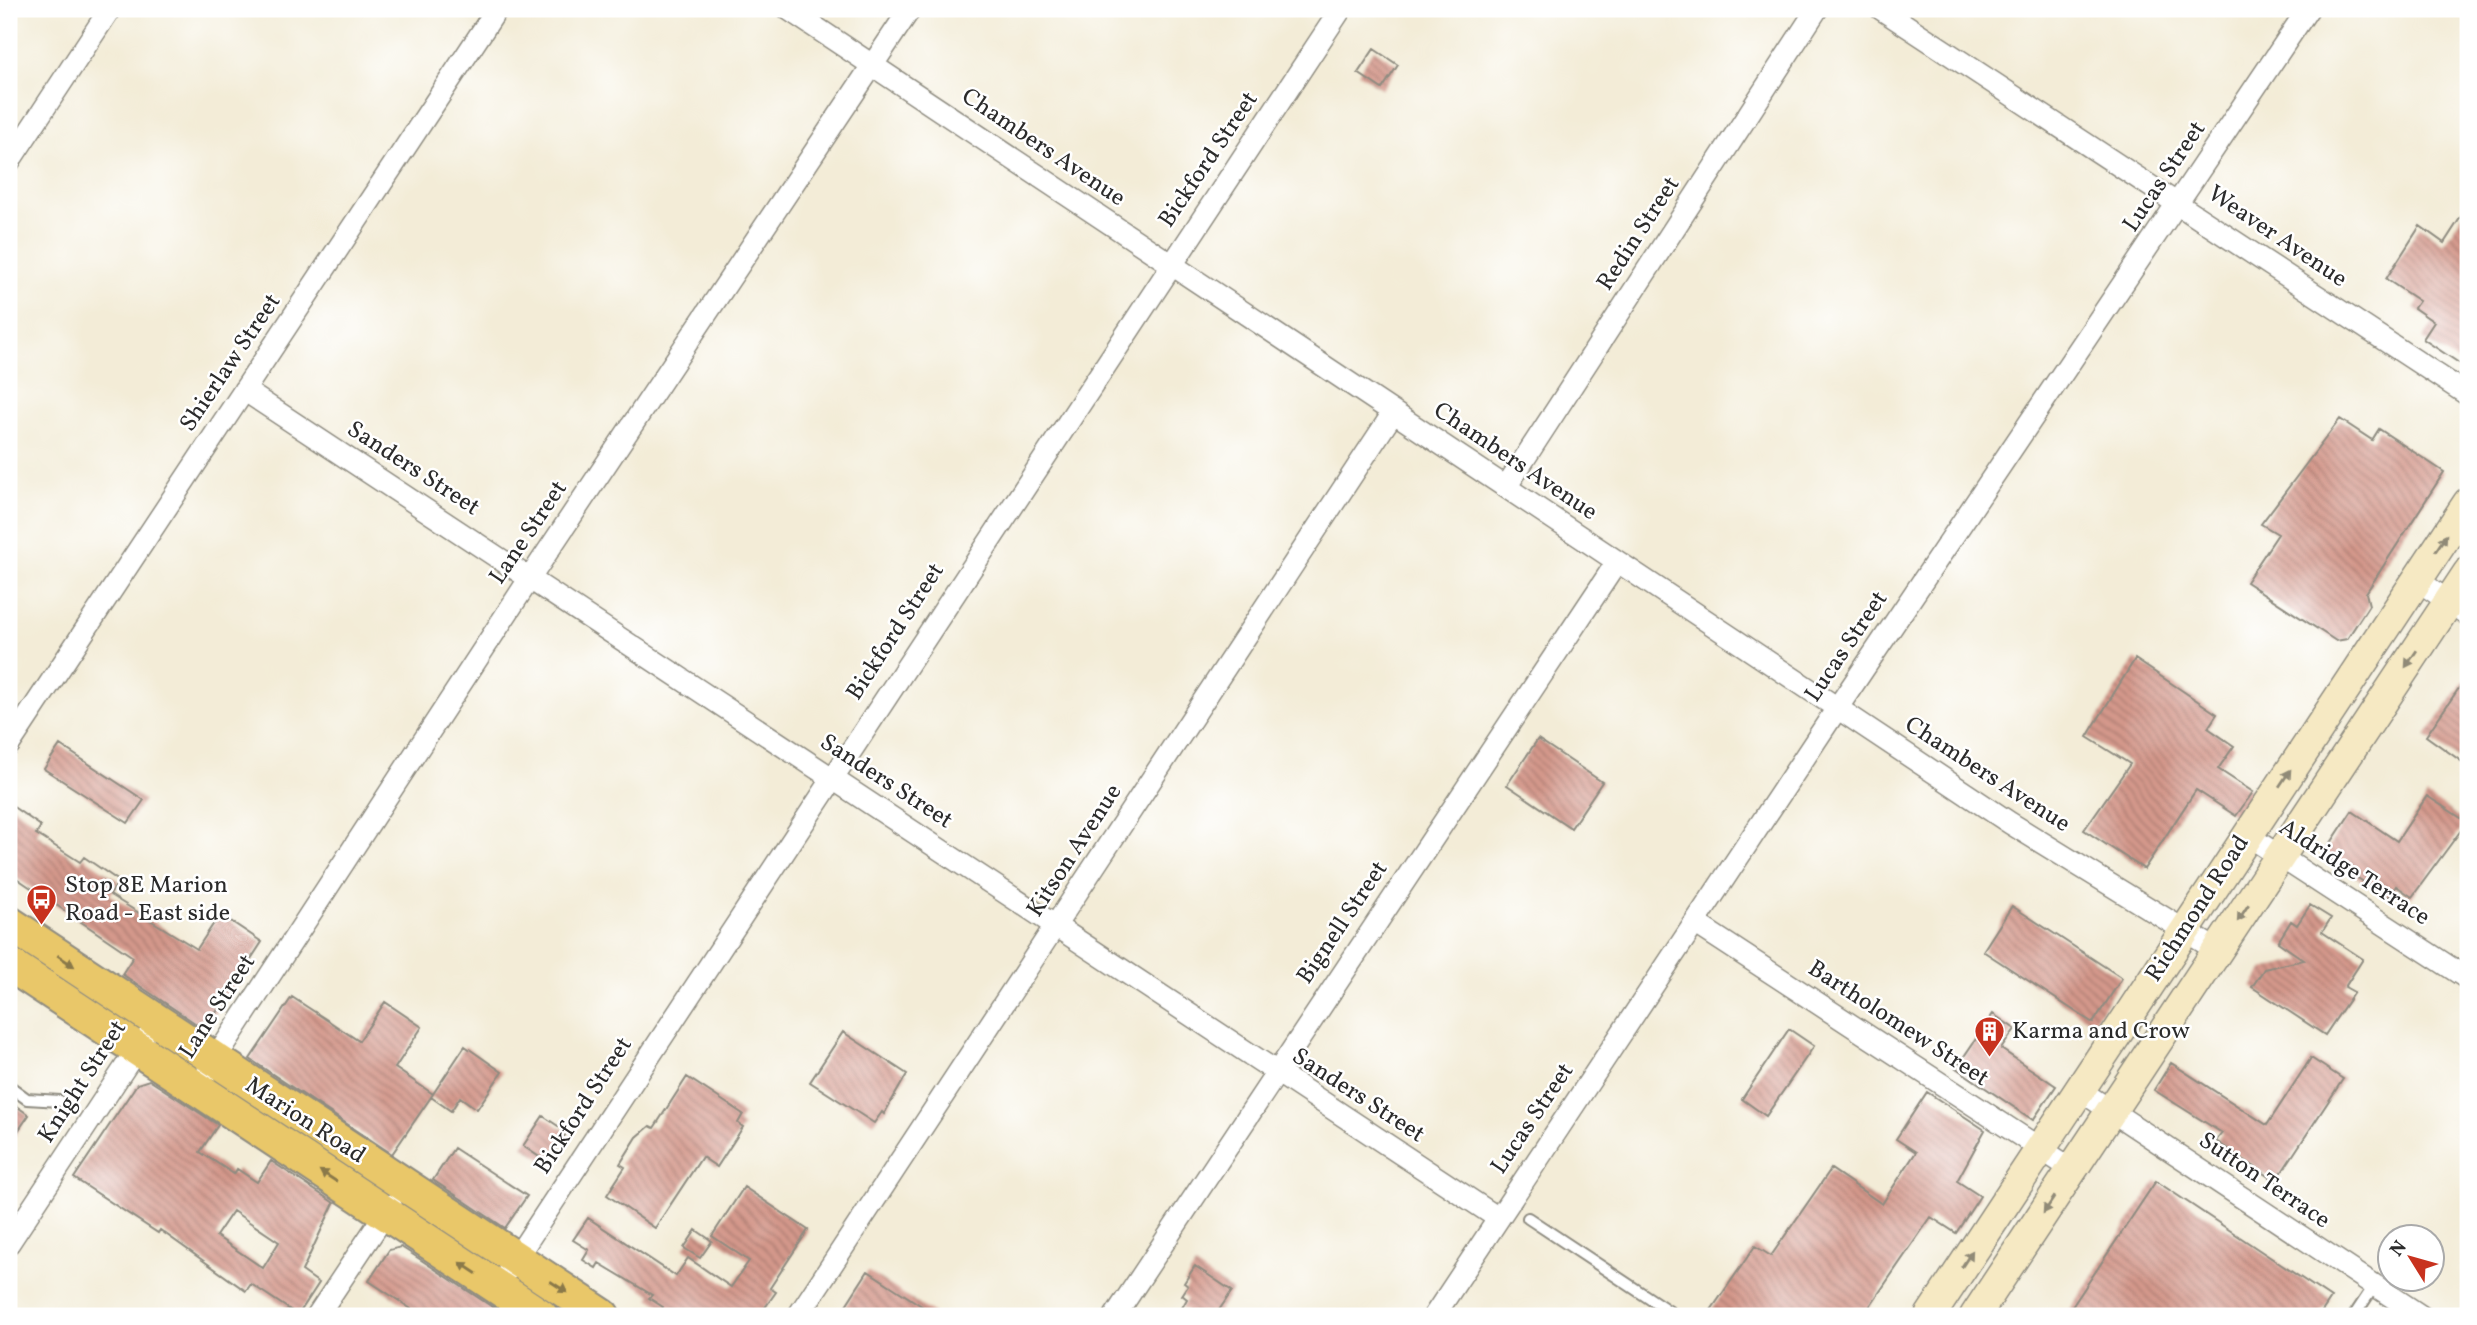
<svg xmlns="http://www.w3.org/2000/svg" width="2477" height="1325" font-family="Vollkorn,serif">
<defs>
<pattern id="building-back-hatch" width="6" height="6" patternUnits="userSpaceOnUse" patternTransform="scale(1.75)"><rect width="6" height="6" fill="#d4988b"/><path d="M-1 5l2 2M0 0l6 6M5-1l2 2" fill="none" stroke="#ac7c72"/></pattern>
</defs>
<rect width="100%" height="100%" fill="#fff"/>
<filter id="ink" filterUnits="userSpaceOnUse"><feTurbulence type="fractalNoise" baseFrequency=".0143" numOctaves="2"/><feDisplacementMap in="SourceGraphic" scale="14" xChannelSelector="R" yChannelSelector="G"/><feConvolveMatrix kernelMatrix="1 2 1 2 8 2 1 2 1" color-interpolation-filters="sRGB"/></filter>
<filter id="wash" filterUnits="userSpaceOnUse"><feTurbulence type="fractalNoise" baseFrequency=".00686" numOctaves="4" result="noise"/><feDisplacementMap in="SourceGraphic" scale="28" xChannelSelector="R" yChannelSelector="G"/><feGaussianBlur stdDeviation="1.57" result="paint"/><feColorMatrix in="noise" values="0 0 0 0 0 0 0 0 0 0 0 0 0 0 0 0 0 1.4 0 .05"/><feComposite in="paint" operator="in"/></filter>
<g filter="url(#wash)">
<rect width="100%" height="100%" fill="#f3ecd7"/>
<g id="blocks">
<!-- building -->
<path fill="url(#building-back-hatch)" fill-rule="evenodd" d="M 1374,49 L 1398,65 L 1382,89 L 1358,73 Z
M 2468,206 L 2468,369 L 2423,339 L 2434,322 L 2414,308 L 2419,301 L 2386,279 L 2420,226 L 2444,243 Z
M 2340,419 L 2372,440 L 2379,429 L 2444,472 L 2366,593 L 2369,605 L 2347,639 L 2336,641 L 2246,582 L 2278,534 L 2261,524 Z
M 2135,659 L 2217,714 L 2208,728 L 2234,746 L 2218,769 L 2253,792 L 2236,816 L 2196,790 L 2144,869 L 2084,830 L 2130,764 L 2087,737 Z
M 2468,675 L 2468,766 L 2426,736 Z
M 1538,739 L 1602,782 L 1571,828 L 1507,785 Z
M 60,745 L 144,800 L 128,823 L 44,769 Z
M 2427,796 L 2467,822 L 2412,897 L 2396,886 L 2388,898 L 2323,855 L 2352,811 L 2397,841 Z
M 9,804 L 41,826 L 36,834 L 80,862 L 84,857 L 119,881 L 110,895 L 197,949 L 220,914 L 262,942 L 210,1022 L 198,1025 L 122,974 L 133,957 L 9,873 Z
M 2310,905 L 2331,918 L 2322,932 L 2363,959 L 2345,987 L 2354,992 L 2325,1035 L 2252,987 L 2264,969 L 2304,960 L 2278,942 L 2291,921 L 2297,925 Z
M 2012,906 L 2122,978 L 2093,1023 L 1983,951 Z
M 292,997 L 359,1041 L 385,1002 L 422,1027 L 395,1068 L 433,1094 L 392,1154 L 250,1059 Z
M 1993,1014 L 2015,1029 L 2001,1049 L 2056,1086 L 2033,1120 L 1956,1068 Z
M 1789,1029 L 1814,1046 L 1766,1116 L 1742,1099 Z
M 843,1032 L 907,1074 L 884,1114 L 882,1112 L 874,1123 L 810,1082 Z
M 465,1046 L 502,1072 L 477,1109 L 460,1097 L 451,1111 L 431,1097 Z
M 2311,1058 L 2343,1079 L 2276,1181 L 2216,1141 L 2222,1133 L 2154,1090 L 2171,1063 L 2267,1125 Z
M 687,1077 L 743,1114 L 738,1123 L 743,1127 L 717,1167 L 702,1157 L 655,1228 L 607,1195 L 625,1167 L 620,1164 L 637,1137 L 650,1126 L 654,1128 Z
M 149,1080 L 218,1125 L 200,1152 L 234,1174 L 237,1169 L 257,1182 L 271,1161 L 334,1203 L 302,1271 L 319,1283 L 298,1315 L 251,1284 L 246,1291 L 160,1230 L 158,1233 L 74,1178 L 137,1084 ZM 233,1211 L 279,1242 L 263,1268 L 216,1236 Z
M 1927,1092 L 1985,1130 L 1957,1181 L 1980,1196 L 1956,1233 L 1931,1217 L 1863,1316 L 1707,1316 L 1755,1246 L 1771,1256 L 1831,1169 L 1882,1204 L 1916,1152 L 1896,1139 Z
M 9,1101 L 29,1115 L 9,1144 Z
M 543,1116 L 567,1132 L 547,1162 L 523,1146 Z
M 454,1148 L 527,1196 L 505,1228 L 433,1180 Z
M 2156,1181 L 2331,1298 L 2319,1316 L 2066,1316 Z
M 744,1187 L 808,1230 L 770,1288 L 776,1292 L 759,1316 L 657,1316 L 663,1307 L 649,1298 L 652,1295 L 599,1263 L 596,1268 L 583,1260 L 589,1250 L 573,1240 L 588,1218 L 676,1276 L 688,1258 L 731,1287 L 749,1261 L 712,1236 Z
M 696,1230 L 712,1241 L 700,1258 L 684,1248 Z
M 401,1247 L 412,1254 L 506,1316 L 422,1316 L 369,1281 L 389,1250 Z
M 1195,1266 L 1232,1291 L 1215,1316 L 1183,1316 L 1187,1310 L 1182,1308 L 1187,1299 L 1182,1295 L 1188,1286 L 1184,1283 Z
M 868,1271 L 937,1316 L 839,1316 Z"/>
</g>
</g>
<g filter="url(#ink)">
<use href="#blocks" fill-opacity="0" stroke="#8f8c81" stroke-width="2"/>
<g fill="none" stroke-linecap="round" stroke-linejoin="round">
<defs>
<path id="lane" d="M 9,1086 L 27,1099 L 60,1101
M 1528,1218 L 1676,1316
M 2354,1316 L 2374,1286"/>
<path id="street" d="M 788,9 L 2010,823 L 2218,951
M 1881,9 L 2468,395
M 9,162 L 110,9
M 244,390 L 1498,1218
M 1506,487 L 1817,9
M 2416,579 L 2468,615
M 9,745 L 497,9
M 2247,835 L 2468,979
M 1695,923 L 2073,1170
M 208,1070 L 530,578 L 910,9
M 2078,1089 L 2421,1316
M 9,1243 L 143,1040
M 509,1269 L 1341,9
M 317,1316 L 391,1205
M 798,1316 L 1393,413
M 1115,1316 L 1617,562
M 1434,1316 L 1838,707 L 2308,9"/>
<path id="secondary" d="M 1930,1316 L 2468,503
M 1975,1316 L 2468,573"/>
<path id="primary" d="M 9,923 L 603,1316
M 9,964 L 541,1316"/>
</defs>
<!-- lane casing -->
<use href="#lane" stroke="#8f8c81" stroke-width="14"/>
<!-- street casing -->
<use href="#street" stroke="#8f8c81" stroke-width="24"/>
<!-- secondary casing -->
<use href="#secondary" stroke="#8f8c81" stroke-width="33"/>
<!-- primary casing -->
<use href="#primary" stroke="#8f8c81" stroke-width="37"/>
<!-- lane -->
<use href="#lane" stroke="#fff" stroke-width="10"/>
<!-- street -->
<use href="#street" stroke="#fff" stroke-width="21"/>
<!-- secondary -->
<use href="#secondary" stroke="#f6e9c3" stroke-width="30"/>
<!-- primary -->
<use href="#primary" stroke="#e9c769" stroke-width="33"/>
</g>
<!-- one-way arrows -->
<defs><path id="oneway-solid" d="M-6-.8H1V-3.2L6.5 0L1 3.2V.8H-6Z" transform="scale(1.75)"/></defs>
<g fill="#908a77">
<use href="#oneway-solid" transform="translate(2441 543) rotate(-56)"/>
<use href="#oneway-solid" transform="translate(2411 659) rotate(124)"/>
<use href="#oneway-solid" transform="translate(2285 778) rotate(-56)"/>
<use href="#oneway-solid" transform="translate(2243 913) rotate(123)"/>
<use href="#oneway-solid" transform="translate(2049 1205) rotate(124)"/>
<use href="#oneway-solid" transform="translate(1967 1259) rotate(-57)"/>
</g>
<g fill="#8a794a">
<use href="#oneway-solid" transform="translate(66 961) rotate(34)"/>
<use href="#oneway-solid" transform="translate(328 1176) rotate(-147)"/>
<use href="#oneway-solid" transform="translate(468 1268) rotate(-147)"/>
<use href="#oneway-solid" transform="translate(559 1287) rotate(33)"/>
</g>
</g>
<!-- icons -->
<defs>
<symbol id="bus-pin" viewBox="-11 -11 22 30"><path d="M0 17L-7.5 6A9.5 9.5 0 1 1 7.5 6Z" fill="#c8321e" stroke="#fff"/><path d="M-5-6H5V4H4V6H2V4H-2V6H-4V4H-5ZM-3.5-4V0h7V-4ZM-3.5 1.2v1.5H-2V1.2ZM2 1.2v1.5H3.5V1.2Z" fill="#fff"/></symbol>
<symbol id="building-pin" viewBox="-11 -11 22 30"><path d="M0 17L-7.5 6A9.5 9.5 0 1 1 7.5 6Z" fill="#c8321e" stroke="#fff"/><path d="M-4-6H4V6H1V3H-1V6H-4ZM-2.5-4.3h1.7v1.8h-1.7ZM.8-4.3h1.7v1.8H.8ZM-2.5-1h1.7V.8h-1.7ZM.8-1h1.7V.8H.8Z" fill="#fff"/></symbol>
</defs>
<g fill-rule="evenodd">
<use href="#bus-pin" x="24" y="882" width="35" height="47"/>
<use href="#building-pin" x="1972" y="1014" width="35" height="47"/>
</g>
<g text-anchor="middle" dominant-baseline="central" stroke-width="5" stroke-linejoin="round" paint-order="stroke">
<!-- street labels -->
<g font-size="24" fill="#2b2b2b" stroke="#fff">
<text transform="translate(1043 148) rotate(34)">Chambers Avenue</text>
<text transform="translate(1209 160) rotate(-56)">Bickford Street</text>
<text transform="translate(2165 177) rotate(-56)">Lucas Street</text>
<text transform="translate(1639 234) rotate(-57)">Redin Street</text>
<text transform="translate(2277 237) rotate(34)">Weaver Avenue</text>
<text transform="translate(231 363) rotate(-56)">Shierlaw Street</text>
<text transform="translate(1515 462) rotate(34)">Chambers Avenue</text>
<text transform="translate(413 469) rotate(33)">Sanders Street</text>
<text transform="translate(529 533) rotate(-56)">Lane Street</text>
<text transform="translate(896 632) rotate(-57)">Bickford Street</text>
<text transform="translate(1847 647) rotate(-56)">Lucas Street</text>
<text transform="translate(1987 775) rotate(33)">Chambers Avenue</text>
<text transform="translate(886 782) rotate(33)">Sanders Street</text>
<text transform="translate(1075 851) rotate(-57)">Kitson Avenue</text>
<text transform="translate(2354 873) rotate(33)">Aldridge Terrace</text>
<text transform="translate(2198 909) rotate(-57)">Richmond Road</text>
<text transform="translate(1343 923) rotate(-56)">Bignell Street</text>
<text transform="translate(218 1007) rotate(-57)">Lane Street</text>
<text transform="translate(1898 1024) rotate(33)">Bartholomew Street</text>
<text transform="translate(83 1082) rotate(-57)">Knight Street</text>
<text transform="translate(1358 1096) rotate(33)">Sanders Street</text>
<text transform="translate(584 1106) rotate(-57)">Bickford Street</text>
<text transform="translate(1533 1119) rotate(-56)">Lucas Street</text>
<text transform="translate(305 1121) rotate(33)">Marion Road</text>
<text transform="translate(2264 1181) rotate(34)">Sutton Terrace</text>
</g>
<!-- poi labels -->
<g font-size="24" fill="#2b2b2b" stroke="#fff" text-anchor="start">
<text x="65" y="886">Stop 8E Marion<tspan x="65" dy="28">Road - East side</tspan></text>
<text x="2012" y="1032">Karma and Crow</text>
</g>
</g>
<!-- margin -->
<rect width="2477" height="1325" fill="none" stroke="#fff" stroke-width="35"/>
<!-- north arrow -->
<g transform="translate(2411 1258) rotate(307)"><circle r="33" fill="#ffffff" stroke="#aaaaaa" stroke-width="2"/>
<path d="M0-5L12 26L0 18L-12 26Z" fill="#c8321e"/>
<text y="-10" font-size="19" font-weight="bold" text-anchor="middle" fill="#2b2b2b">N</text>
</g>
</svg>
